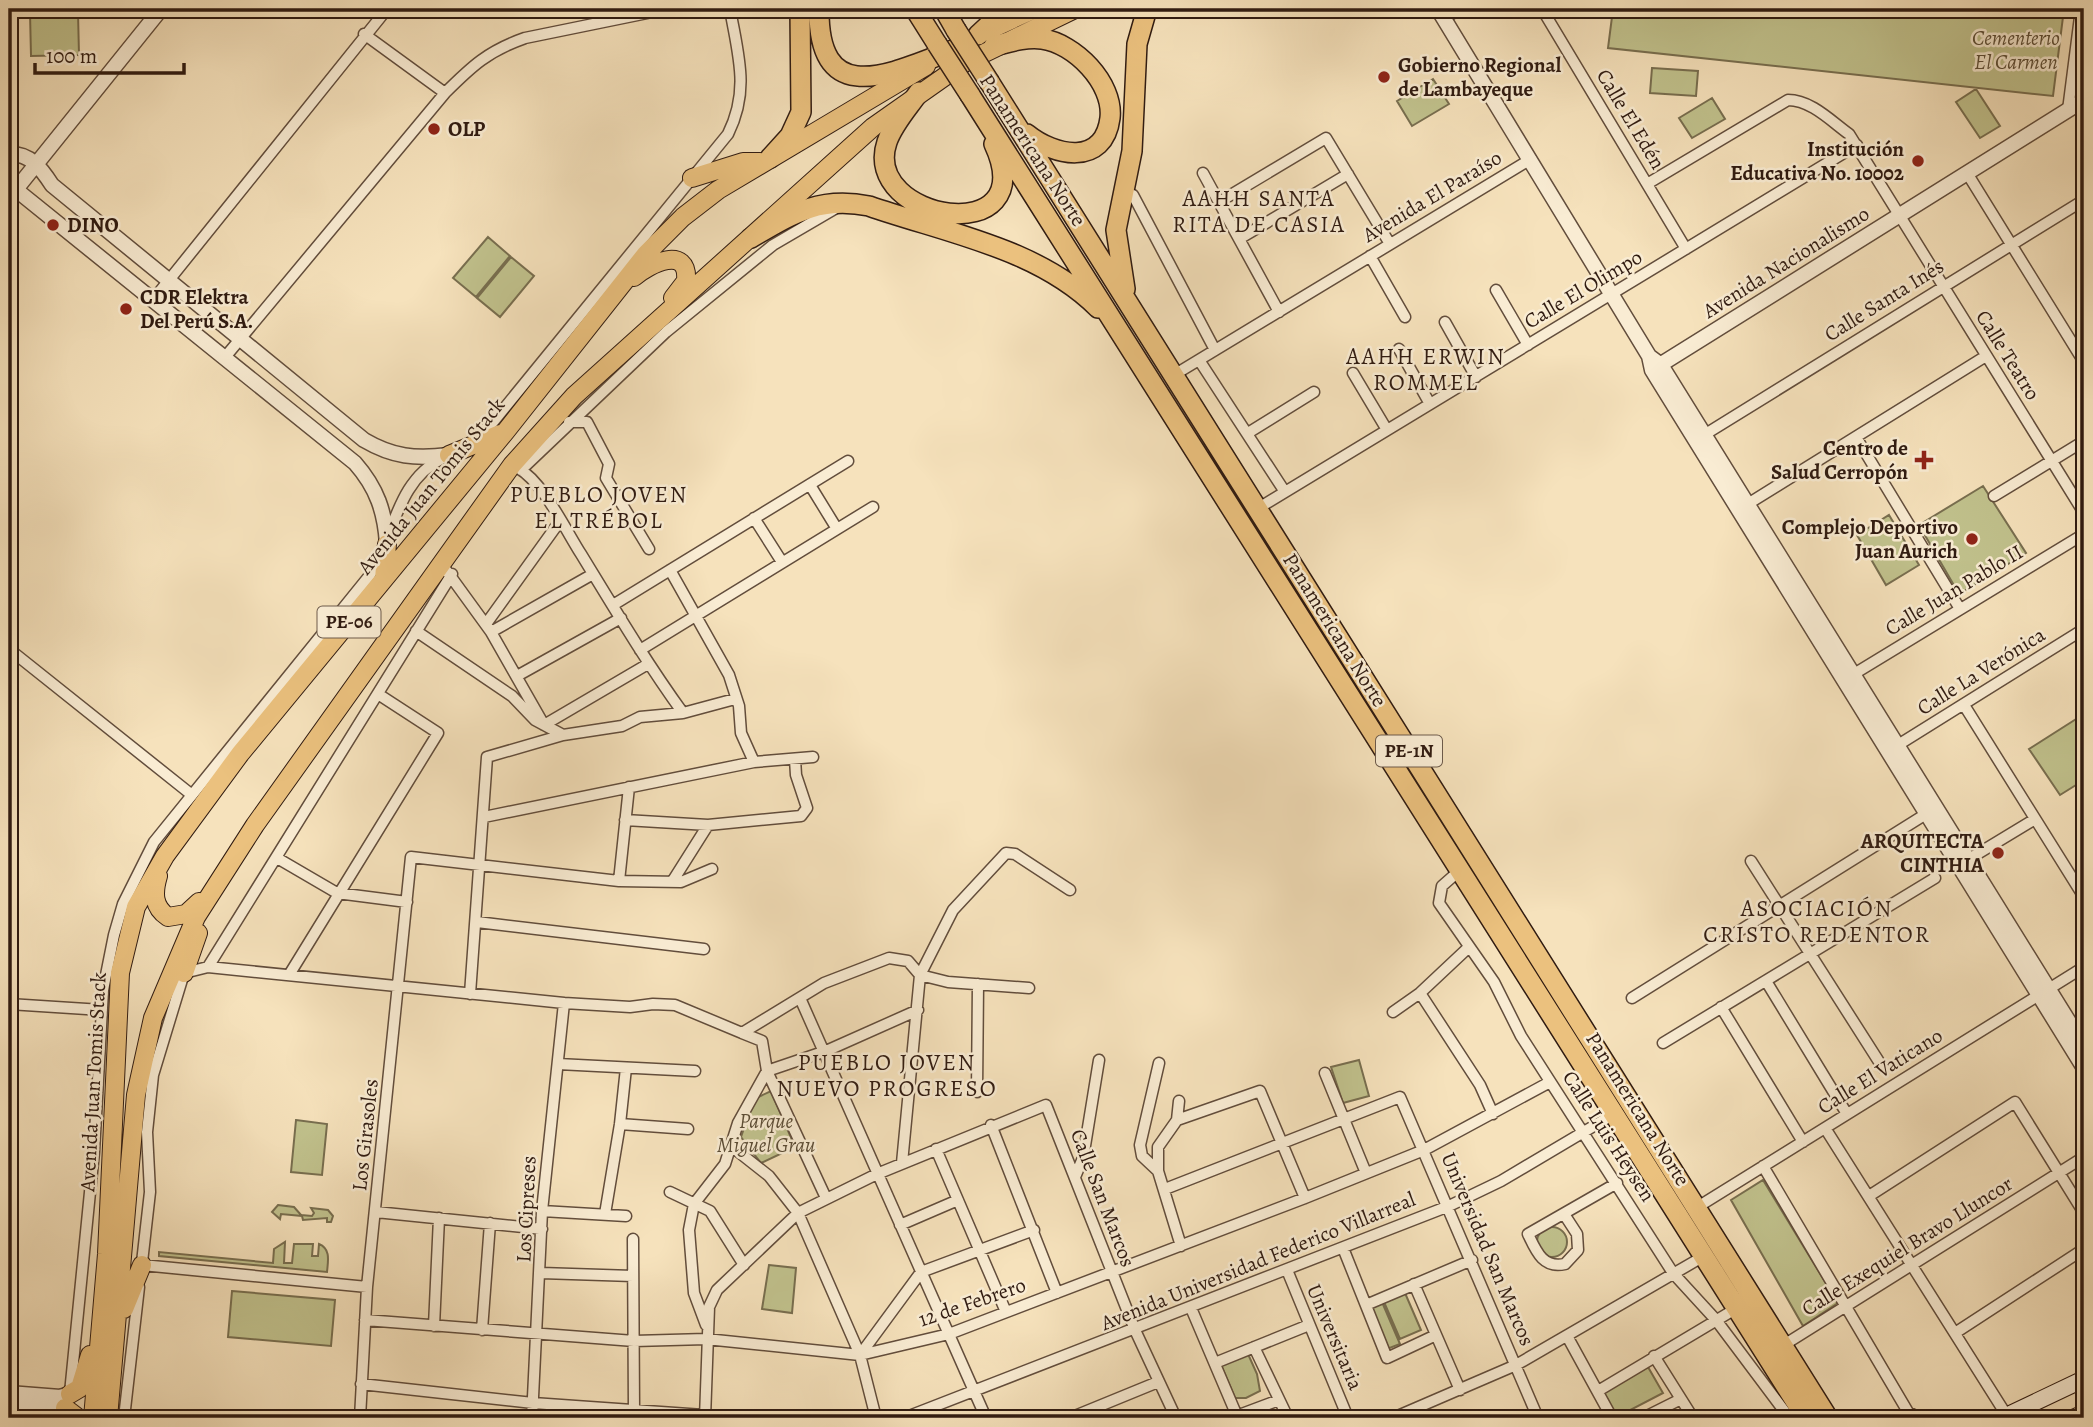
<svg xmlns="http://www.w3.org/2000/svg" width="2093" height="1427" font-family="Alegreya,serif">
<rect width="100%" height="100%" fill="#f6e2bc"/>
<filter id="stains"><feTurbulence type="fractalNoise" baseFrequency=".00286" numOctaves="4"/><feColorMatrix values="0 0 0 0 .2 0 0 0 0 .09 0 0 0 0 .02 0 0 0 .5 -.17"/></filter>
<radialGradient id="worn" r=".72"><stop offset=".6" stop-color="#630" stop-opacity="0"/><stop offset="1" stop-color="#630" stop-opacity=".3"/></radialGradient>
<!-- green -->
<path fill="#c1c28d" stroke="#786e4f" stroke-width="2" d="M 1613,9 L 2064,9 L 2053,96 L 1608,48 Z
M 78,12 L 79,55 L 31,56 L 30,13 Z
M 1652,68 L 1698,71 L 1696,96 L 1650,93 Z
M 1433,79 L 1449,104 L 1412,126 L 1397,101 Z
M 1976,89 L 2000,126 L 1980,138 L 1956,102 Z
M 1712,98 L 1725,119 L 1692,138 L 1679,118 Z
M 488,237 L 510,256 L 476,297 L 453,278 Z
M 511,257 L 534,276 L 500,317 L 477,298 Z
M 1983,486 L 2026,553 L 1959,594 L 1919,525 Z
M 1889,515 L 1919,565 L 1886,585 L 1857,535 Z
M 2084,714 L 2084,780 L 2060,795 L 2029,749 Z
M 1359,1060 L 1369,1096 L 1343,1103 L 1331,1067 Z
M 771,1091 L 795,1147 L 761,1163 L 741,1137 L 754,1099 Z
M 296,1120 L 327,1124 L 322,1175 L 291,1172 Z
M 1763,1180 L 1838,1303 L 1803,1326 L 1731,1200 Z
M 278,1205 L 294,1207 L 301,1215 L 312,1216 L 314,1213 L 311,1208 L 328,1210 L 333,1216 L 331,1222 L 327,1222 L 327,1218 L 303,1220 L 302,1216 L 281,1214 L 280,1219 L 272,1212 Z
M1537 1242a15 15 0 1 1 30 0a15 15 0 1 1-30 0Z
M 285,1242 L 284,1263 L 292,1263 L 294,1244 L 313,1244 L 312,1256 L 318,1256 L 319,1244 C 331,1249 328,1261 327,1272 L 159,1256 L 159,1252 L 273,1263 L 274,1249 Z
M 769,1265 L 796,1268 L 792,1313 L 762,1309 Z
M 232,1291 L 335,1300 L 331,1346 L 228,1337 Z
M 1405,1293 L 1421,1330 L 1400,1339 L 1384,1302 Z
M 1382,1302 L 1400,1344 L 1387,1349 L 1369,1307 Z
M 1248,1354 L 1257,1374 L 1260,1391 L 1246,1398 L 1235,1398 L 1221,1365 Z
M 1648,1367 L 1663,1393 L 1617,1417 L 1604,1393 Z"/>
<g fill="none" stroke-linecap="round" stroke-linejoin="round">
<defs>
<path id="minor" d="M 1542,9 L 1686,249
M 1444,18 L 1460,9
M 364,34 L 445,93
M 2068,110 L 2081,9
M 1203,173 L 1279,312
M 1967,173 L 2084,362
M 1647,184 L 1788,100 C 1811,100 1831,121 1849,134 L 2084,513
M 1133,195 L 1215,350
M 1219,202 L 1326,138 L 1390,244
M 1239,239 L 1348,174
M 1370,256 L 1405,317
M 1496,290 L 1528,345
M 153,300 L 387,9
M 1445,322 L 1476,377
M 1399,349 L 1430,404
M 226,356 L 445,93 C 472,66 488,51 525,38 L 667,9
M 1199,360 L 1285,492
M 1353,373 L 1387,430
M 1174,375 L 1531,159
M 569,422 L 587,422 L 609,464 L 606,478 L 649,549
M 1248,433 L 1314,392
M 1704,435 L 2084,200
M 1856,437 L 1960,609
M 475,439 L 493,422 L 728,134 C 750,90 738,55 730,9
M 518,468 C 543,482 565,529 581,554 C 614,608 646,662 683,713
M 521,470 L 666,332 L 773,245 L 838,207
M 810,485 L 837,529
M 1994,496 L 2084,441
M 1743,507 L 1986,356
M 1257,509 L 1857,145
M 754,518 L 782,562
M 446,570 L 491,632 L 544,725 L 648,664
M 670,570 L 729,675 L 739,706 L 741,733 L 754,762 L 813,757
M 613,605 L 848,461
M 486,624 L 560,521
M 416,631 L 512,696 L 535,720 L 563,735 L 622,726 L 640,717 L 683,713 L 735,699
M 491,632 L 593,574
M 9,649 L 192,795
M 640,650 L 873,507
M 517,676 L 621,618
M 1849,677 L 2084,534
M 1964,705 L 2084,897
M 1898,745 L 2084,629
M 484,817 L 754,762
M 625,820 L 708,825 L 801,816 L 807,808 L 796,775 L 795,759
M 277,858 L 337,893 L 407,902
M 1969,859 L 2035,819
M 1751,861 L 1883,1068
M 1459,871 L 1442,886 L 1439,903 L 1494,982 L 1521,1036 L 1673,1273 L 1716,1320 L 1785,1412
M 619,881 L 629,787
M 672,882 L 708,825
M 477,922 L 704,949
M 208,967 L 452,574
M 289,975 L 438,733 L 378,694
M 1766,981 L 1847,1114
M 1420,993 L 1480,1085 L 1493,1114
M 470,994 L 487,757 L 563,735
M 800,998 L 986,1418
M 1632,998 L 1926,814
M 9,1004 L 102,1010
M 1721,1007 L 1803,1142
M 1393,1012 L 1420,993 L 1469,947
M 742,1033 L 762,1041 L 767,1071 L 826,1198
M 1663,1043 L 1935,878
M 558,1064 L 695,1071
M 1325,1073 L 1366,1173
M 977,1092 L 978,984
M 1179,1101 L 1177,1120 L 1158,1147 L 1158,1171 L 1181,1246
M 1177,1120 L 1260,1091 L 1305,1198
M 620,1124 L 688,1129
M 991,1125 L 1057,1293
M 1825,1128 L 2007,1416
M 731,1146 L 769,1176 L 798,1213 L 860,1355 L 876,1418
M 936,1149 L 1006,1312
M 902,1163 L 920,975 L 953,910 L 1006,853 L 1015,854 L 1070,890
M 1763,1166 L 1908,1412 L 1920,1418
M 1158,1171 L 1142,1156 L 1140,1145 L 1159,1063
M 1075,1177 L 1083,1158 L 1099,1060
M 1165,1189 L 1400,1097 L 1538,1418
M 670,1192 L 710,1211 L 744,1265
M 1869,1196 L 2015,1102 L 2084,1213
M 1696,1208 L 2084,967
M 542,1211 L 626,1216
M 376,1212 L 542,1229
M 605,1214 L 620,1124 L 626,1068
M 1564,1214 L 1577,1234 L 1578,1250 L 1565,1264 C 1543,1269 1536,1251 1528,1234 L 1617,1183
M 900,1225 L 958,1200
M 633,1239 L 634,1410
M 1343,1248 L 1387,1358 L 1436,1335
M 142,1265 L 367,1287
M 1287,1270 L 1348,1418
M 141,1271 L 150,1192 L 147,1132 L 153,1075 L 184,973 L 208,967 L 564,1003 L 630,1007 L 653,1004 L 675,1005 L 742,1033 L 824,983 L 889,958 L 908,961 L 920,975 L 948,982 L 1029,988
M 541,1273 L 633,1276
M 1414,1284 L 1460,1390
M 1366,1305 L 1472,1260
M 1191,1308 L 1237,1416
M 365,1320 L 634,1341 L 706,1339 L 860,1355 L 949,1334 L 1305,1198 L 1424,1150 L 1550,1082
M 706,1325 L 694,1293 L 689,1230 L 694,1204 L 725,1164 L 738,1123 L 767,1071 L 826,1051 L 918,1010
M 434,1326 L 439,1218
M 482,1330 L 490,1223
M 1955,1333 L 2084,1249
M 1567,1336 L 1612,1418
M 1254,1347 L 1288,1418
M 1779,1348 L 2084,1157
M 860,1355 L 921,1272 L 1034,1230
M 1654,1356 L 1693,1418
M 1215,1363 L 1309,1325
M 361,1384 L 533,1403 L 746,1418
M 1598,1391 L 1737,1308
M 70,1393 L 94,1152 L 103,990 L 114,935 L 123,904 L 154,842 L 370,575 C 394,535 397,480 443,458
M 124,1418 L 139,1287
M 360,1418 L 367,1287 L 411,857 L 619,881 L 681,882 L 712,869
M 532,1418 L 542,1211 L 564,1003
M 705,1418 L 709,1307 L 717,1290 L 798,1213 L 877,1174 L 1046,1105 L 1135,1330 L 1176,1418
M 904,1418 L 1449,1206 L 1501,1181 L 1614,1114
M 1070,1418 L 1158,1382
M 1231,1418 L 1279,1400
M 1393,1418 L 1516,1365 L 1704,1256
M 1643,1418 L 1681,1399"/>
<path id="tertiary" d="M 1438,9 L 1649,356 L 1652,370 L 2084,1068
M 9,154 C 30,153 41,168 52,185 L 364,440 C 393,457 415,459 449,455
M 9,184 L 355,463 C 377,488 385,512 387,544
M 9,198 L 161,9
M 1649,356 L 1661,365 L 2084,1046
M 1655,368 L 2084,100
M 9,1393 L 60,1397 L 70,1394
M 9,1404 L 65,1408"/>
<path id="secondary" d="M 2002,1418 L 2084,1379
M 2073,1418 L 2084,1413"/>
<path id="primary" d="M 987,31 L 1034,9
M 692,178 L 743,162 L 760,162
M 634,277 C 649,264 689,244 686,281 L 673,298
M 449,455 L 500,434
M 384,579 L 387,544
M 158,876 C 153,893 153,907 168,917 L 186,914 L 199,902
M 184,973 L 198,933
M 124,1309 L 142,1265
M 70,1394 L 80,1388 L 90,1355
M 65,1408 L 78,1418
M 93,1418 L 107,1254 L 120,973 L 136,907 L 165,856 L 240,754 L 506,431 L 646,254 L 683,217 L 718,190 L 926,66
M 108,1418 L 136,1095 L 153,1018 L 196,917 L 255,825 L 512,465 L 574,396 L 873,127 L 964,63 L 1075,9"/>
<path id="trunk" d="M 819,9 C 818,112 894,72 953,50
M 915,9 L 937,44
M 944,9 L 956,30
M 978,35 L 1006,9
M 994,46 C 1010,42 1025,37 1042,39 C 1074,43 1114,83 1110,118 C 1104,167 1054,156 1027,134
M 990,83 L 1828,1418
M 919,92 C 908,108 893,124 887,142 C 860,221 1044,252 994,144
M 970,95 L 1806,1418
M 770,158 L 790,136 L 801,112 L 800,9
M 751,238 C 792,214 819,196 869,206 C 946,233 1038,248 1098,308
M 1125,289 L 1116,230 L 1132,151 L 1137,44 L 1147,9"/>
</defs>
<!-- minor casing -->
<use href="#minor" stroke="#624d3c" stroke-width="13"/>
<!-- tertiary casing -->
<use href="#tertiary" stroke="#624d3c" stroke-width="17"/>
<!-- secondary casing -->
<use href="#secondary" stroke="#301b11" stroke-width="18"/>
<!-- primary casing -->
<use href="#primary" stroke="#301b11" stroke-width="20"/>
<!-- trunk casing -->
<use href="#trunk" stroke="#301b11" stroke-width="22"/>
<!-- minor -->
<use href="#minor" stroke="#f9ecd3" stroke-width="10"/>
<!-- tertiary -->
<use href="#tertiary" stroke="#f9ecd3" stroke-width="14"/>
<!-- secondary -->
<use href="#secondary" stroke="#f9ecd3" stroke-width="16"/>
<!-- primary -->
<use href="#primary" stroke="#ebc17e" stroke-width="18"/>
<!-- trunk -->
<use href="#trunk" stroke="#ebc17e" stroke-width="19"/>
<defs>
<path id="trunk-bridge" d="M 956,30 L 990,83
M 937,44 L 970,95"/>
</defs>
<!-- trunk-bridge casing -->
<use href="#trunk-bridge" stroke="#301b11" stroke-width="22" stroke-linecap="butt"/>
<!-- trunk-bridge -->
<use href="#trunk-bridge" stroke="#ebc17e" stroke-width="19"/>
</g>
<!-- markers -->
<g fill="#8f2418" stroke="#f9ecd3" stroke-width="2.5">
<circle cx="1384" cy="77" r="7"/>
<circle cx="434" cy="129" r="7"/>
<circle cx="1918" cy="161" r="7"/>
<circle cx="53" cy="225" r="7"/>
<circle cx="126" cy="309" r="7"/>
<path d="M1920.5 449.5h7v7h7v7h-7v7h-7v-7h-7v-7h7z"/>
<circle cx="1972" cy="539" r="7"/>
<circle cx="1998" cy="853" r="7"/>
</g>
<g text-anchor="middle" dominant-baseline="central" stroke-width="5" stroke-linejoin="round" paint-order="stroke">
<!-- shield labels -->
<g fill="#f9ecd3" stroke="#6c5a4b" stroke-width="2">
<rect x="317.5" y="606.5" width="63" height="31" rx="5"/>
<rect x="1376" y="735.5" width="66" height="31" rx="5"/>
</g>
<g font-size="19" font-weight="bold" fill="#301b11">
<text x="349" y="622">PE-06</text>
<text x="1409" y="751">PE-1N</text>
</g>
<!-- park labels -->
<g font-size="21" font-style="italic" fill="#5c4d36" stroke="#f9ecd3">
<text x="2016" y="38">Cementerio<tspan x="2016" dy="24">El Carmen</tspan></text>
<text x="766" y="1121">Parque<tspan x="766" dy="24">Miguel Grau</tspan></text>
</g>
<!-- poi labels -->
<g font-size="21" font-weight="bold" fill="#301b11" stroke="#f9ecd3" text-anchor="start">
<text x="1398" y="65">Gobierno Regional<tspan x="1398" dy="24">de Lambayeque</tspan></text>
<text x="448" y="129">OLP</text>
<text x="1904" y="149" text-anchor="end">Institución<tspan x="1904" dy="24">Educativa No. 10002</tspan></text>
<text x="67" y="225">DINO</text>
<text x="140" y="297">CDR Elektra<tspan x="140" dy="24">Del Perú S.A.</tspan></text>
<text x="1908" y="448" text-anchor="end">Centro de<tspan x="1908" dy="24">Salud Cerropón</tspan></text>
<text x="1958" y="527" text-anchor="end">Complejo Deportivo<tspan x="1958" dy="24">Juan Aurich</tspan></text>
<text x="1984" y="841" text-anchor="end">ARQUITECTA<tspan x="1984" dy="24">CINTHIA</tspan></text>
</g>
<!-- street labels -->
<g font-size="21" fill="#301b11" stroke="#f9ecd3">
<text transform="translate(1631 119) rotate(59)">Calle El Edén</text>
<text transform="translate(1033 150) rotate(57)">Panamericana Norte</text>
<text transform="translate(1432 196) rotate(-31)">Avenida El Paraíso</text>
<text transform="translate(1786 262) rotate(-32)">Avenida Nacionalismo</text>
<text transform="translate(1583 289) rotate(-31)">Calle El Olimpo</text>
<text transform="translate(1884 300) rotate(-32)">Calle Santa Inés</text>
<text transform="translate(2008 355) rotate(58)">Calle Teatro</text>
<text transform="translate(431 486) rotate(-51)">Avenida Juan Tomis Stack</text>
<text transform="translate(1954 590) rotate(-31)">Calle Juan Pablo II</text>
<text transform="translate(1335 630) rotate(58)">Panamericana Norte</text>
<text transform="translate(1981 671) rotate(-32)">Calle La Verónica</text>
<text transform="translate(1880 1071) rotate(-32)">Calle El Vaticano</text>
<text transform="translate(93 1082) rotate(-87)">Avenida Juan Tomis Stack</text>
<text transform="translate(1638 1109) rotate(58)">Panamericana Norte</text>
<text transform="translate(365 1135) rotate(-84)">Los Girasoles</text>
<text transform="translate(1609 1136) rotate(57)">Calle Luis Heysen</text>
<text transform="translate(1103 1198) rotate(69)">Calle San Marcos</text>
<text transform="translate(526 1209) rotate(-87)">Los Cipreses</text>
<text transform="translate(1907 1246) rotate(-32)">Calle Exequiel Bravo Lluncor</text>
<text transform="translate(1488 1249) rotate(67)">Universidad San Marcos</text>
<text transform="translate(1258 1261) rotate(-22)">Avenida Universidad Federico Villarreal</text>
<text transform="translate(972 1302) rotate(-19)">12 de Febrero</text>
<text transform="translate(1335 1337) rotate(67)">Universitaria</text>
</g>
<!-- neighbourhood labels -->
<g font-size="23" letter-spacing="2" fill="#301b11" stroke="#f9ecd3">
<text x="1259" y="198">AAHH SANTA<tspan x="1259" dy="26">RITA DE CASIA</tspan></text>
<text x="1426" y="356">AAHH ERWIN<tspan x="1426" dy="26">ROMMEL</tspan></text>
<text x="599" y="494">PUEBLO JOVEN<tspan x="599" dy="26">EL TRÉBOL</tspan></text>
<text x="1817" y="908">ASOCIACIÓN<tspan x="1817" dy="26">CRISTO REDENTOR</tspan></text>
<text x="887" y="1062">PUEBLO JOVEN<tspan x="887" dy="26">NUEVO PROGRESO</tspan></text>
</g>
</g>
<!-- margin -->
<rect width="2093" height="1427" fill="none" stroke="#f6e2bc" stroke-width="35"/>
<rect x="10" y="10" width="2072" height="1406" fill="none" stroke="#301b11" stroke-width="3.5"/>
<rect x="18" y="18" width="2058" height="1392" fill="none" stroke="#301b11" stroke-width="2"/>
<!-- scale -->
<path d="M35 63v10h149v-10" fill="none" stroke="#301b11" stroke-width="3.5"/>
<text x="46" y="63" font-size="21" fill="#301b11" stroke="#f9ecd3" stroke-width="5" paint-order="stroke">100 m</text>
<rect width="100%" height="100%" filter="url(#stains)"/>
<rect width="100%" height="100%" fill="url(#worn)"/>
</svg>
